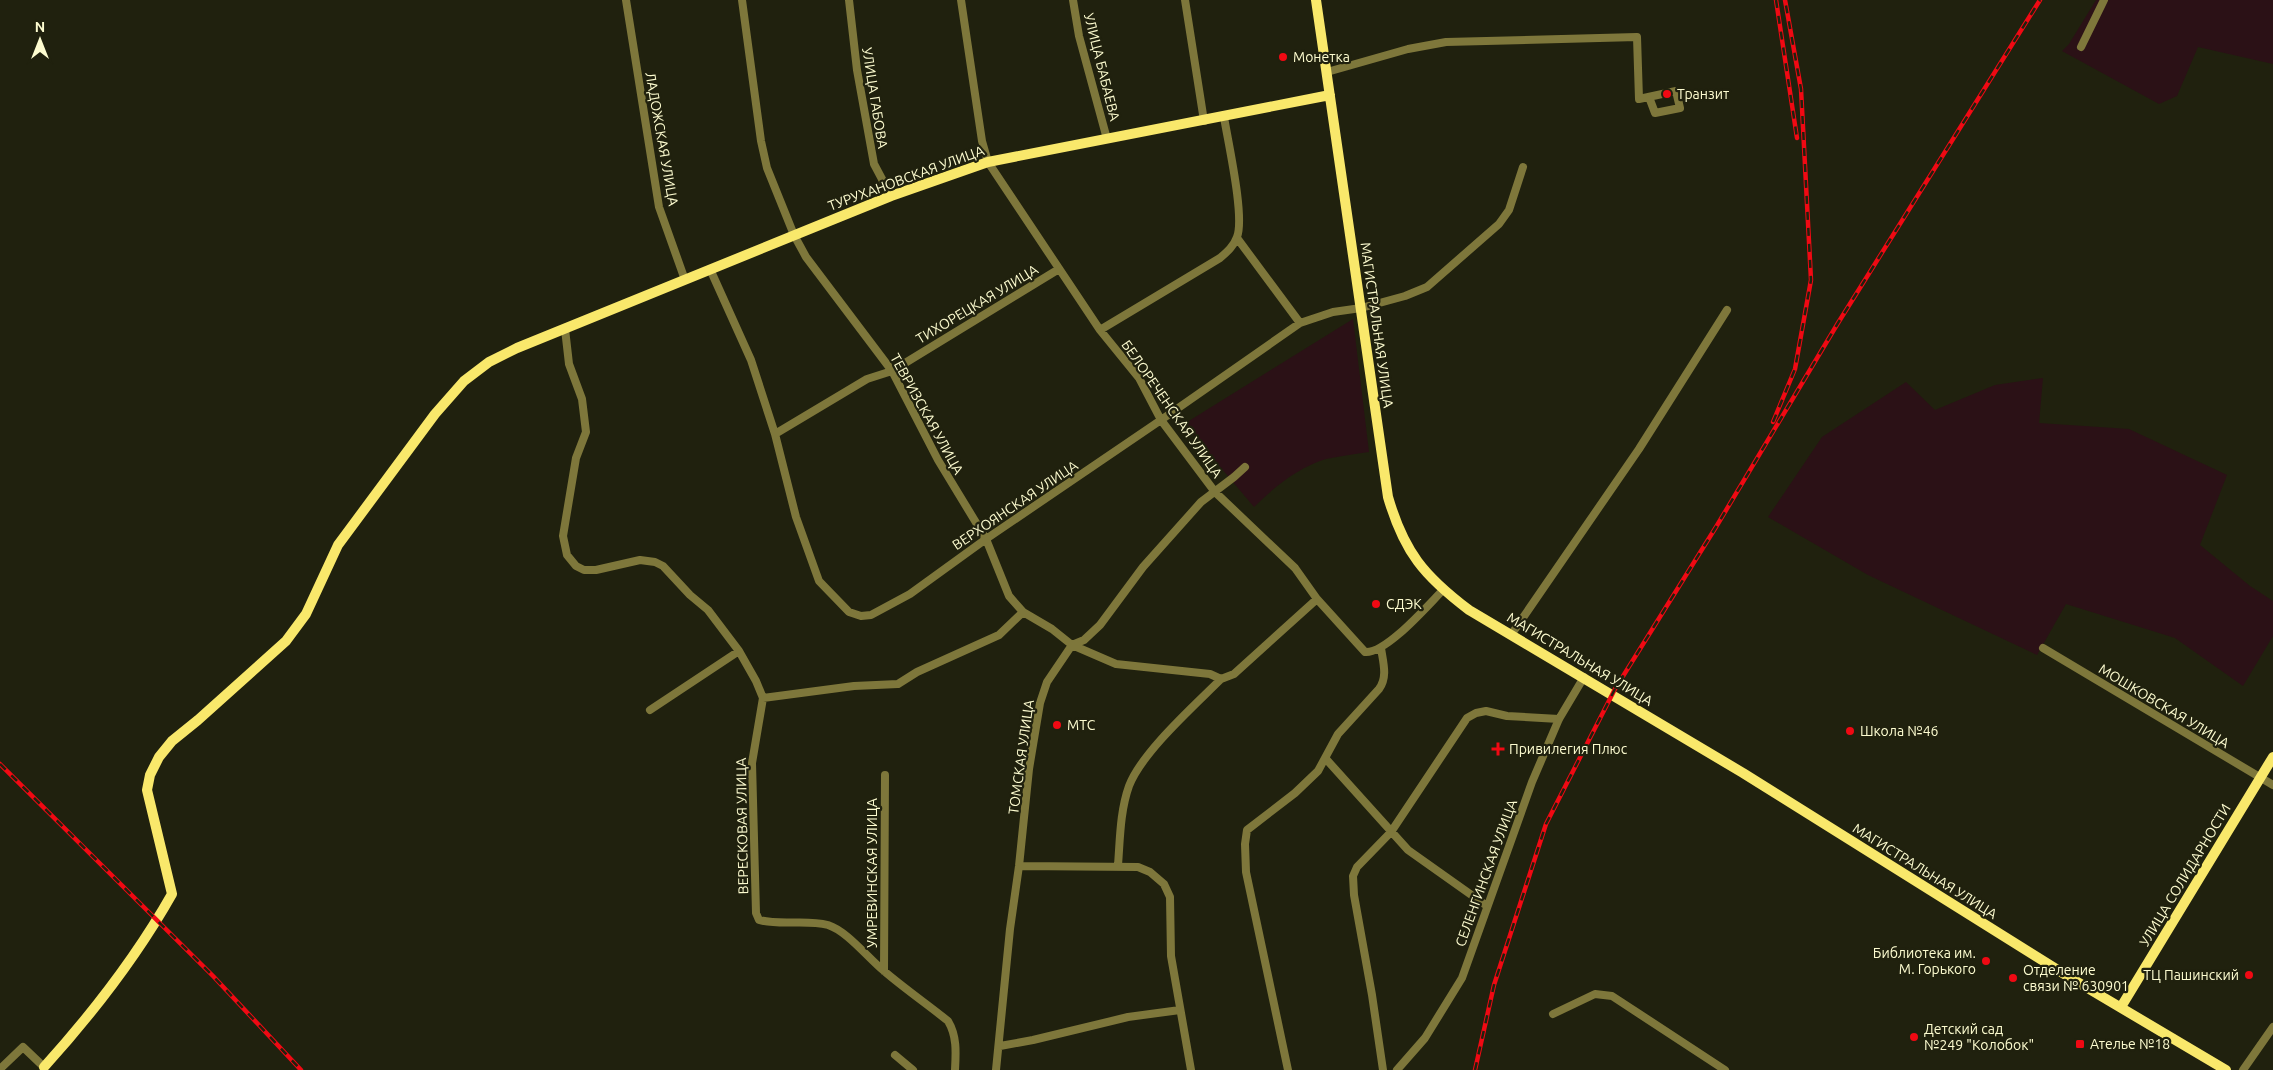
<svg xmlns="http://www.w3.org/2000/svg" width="2273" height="1070" font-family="Ubuntu,sans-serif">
<rect width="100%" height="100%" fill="#20210e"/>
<!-- green -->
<path fill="#2b1116" d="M 2096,0 L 2273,0 L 2273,64 L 2198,47 L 2177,96 L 2159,104 L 2062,51 L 2069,44 Z
M 1353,319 L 1369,452 C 1355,454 1340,456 1326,459 C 1299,467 1274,487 1254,507 L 1184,424 Z
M 2043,378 L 2039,423 L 2129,429 L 2227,475 L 2200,545 L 2250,586 L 2273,601 L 2273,636 L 2243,686 L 2175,638 L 2066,604 L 2037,655 L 1868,575 L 1768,517 L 1822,437 L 1906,382 L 1935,410 L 1995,385 Z"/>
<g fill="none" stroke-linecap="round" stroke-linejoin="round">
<!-- street -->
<path stroke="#7e773b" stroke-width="8" d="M 626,0 L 659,207 L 685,280
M 742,0 L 761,141 L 767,168 L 794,235 L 806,257 L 892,371 L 938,460 L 986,539 L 1009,596 L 1023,612 L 1052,629 L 1072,645 L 1116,664 L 1210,674 L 1221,679
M 849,0 L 857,70 L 874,164 L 891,196
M 961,0 L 982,141 L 988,162 L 1100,330 L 1139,378 L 1161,420 L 1215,492 L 1295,568 L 1317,599 L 1365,652 C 1386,654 1428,605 1443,590
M 1073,0 L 1079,36 L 1107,139
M 1185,0 L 1204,121
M 2081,47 L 2104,0
M 1327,72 L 1408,49 L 1446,42 L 1637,37 L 1639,99 L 1676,91 L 1680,108 L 1655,113 L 1649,97
M 1237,238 L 1300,323
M 710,269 L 751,360 L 775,434 L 867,379 L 892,371 L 1059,269
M 565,329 L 569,364 L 582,399 L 586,432 L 576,458 L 563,536 L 567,555 L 576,566 L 584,570 L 596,570 L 640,560 L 655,562 L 663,566 L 690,595 L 708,610 L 739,651 L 756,681 L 763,698 L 752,763 L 756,913 L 759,920 C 781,926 805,919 828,925 C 847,931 868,958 884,971 C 905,989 927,1004 948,1021 C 957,1036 956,1052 955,1070
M 1100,330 L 1220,258 C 1227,252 1234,246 1237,237 C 1245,217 1228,142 1224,117
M 775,434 L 796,517 L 819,581 L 849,612 L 861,616 L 871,615 L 910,594 L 986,539 L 1161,420 L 1300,323 L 1333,312 L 1361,308 L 1405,296 L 1427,287 L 1499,224 L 1509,210 L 1523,167
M 1511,635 L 1639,449 L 1727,310
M 2043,648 L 2273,785
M 763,698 L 854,686 L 898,684 L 917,672 L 999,635 L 1023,612
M 650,710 L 739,651
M 1326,759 L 1408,850 L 1487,906
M 1118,865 C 1120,840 1120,811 1129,786 C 1142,752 1194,706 1221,679 L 1234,674 L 1317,599
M 1019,866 L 1138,867 L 1150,872 L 1164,884 L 1170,897 L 1171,956 L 1191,1070
M 884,971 L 885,775
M 1553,1014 L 1595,994 L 1612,996 L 1725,1070
M 1000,1046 L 1033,1040 L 1128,1017 L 1180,1010
M 895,1055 L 913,1070
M 0,1069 L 23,1047 L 44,1067
M 996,1070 L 1010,929 L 1019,866 L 1029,769 L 1040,703 L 1047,682 L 1072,645 L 1084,640 L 1100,625 L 1143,567 L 1201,502 L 1234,477 L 1245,467
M 1288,1070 L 1246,872 L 1245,844 L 1247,830 L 1295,793 L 1318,771 L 1338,734 L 1379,689 C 1388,677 1383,662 1381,648
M 1383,1070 L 1372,995 L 1354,895 L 1353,876 L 1357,867 L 1391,832 L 1467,718 L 1476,713 L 1486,711 L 1507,716 L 1559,719
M 1397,1070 L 1425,1038 L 1462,978 L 1532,782 L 1559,719 L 1584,677
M 2243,1070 L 2273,1027"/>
<!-- secondary -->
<path stroke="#f9e86b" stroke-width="10" d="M 1316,0 L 1388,497 C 1404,552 1424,576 1469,610 L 1743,773 L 2069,977 L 2226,1070
M 2121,1007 L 2273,757
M 44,1067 C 92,1014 137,956 172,894 L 147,790 L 150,775 L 159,757 L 172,741 L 198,720 L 286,641 L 306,614 L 338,545 L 435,414 L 464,381 L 489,362 L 517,348 L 891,196 L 988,162 L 1330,95"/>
<defs>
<path id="rail" d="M 1776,0 L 1797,138
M 1773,422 L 1795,369 L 1811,280 L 1801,89 L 1785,0
M 0,764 L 213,976 L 301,1070
M 1475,1070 L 1494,985 L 1546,824 L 1615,689 L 1716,527 L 1838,323 L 2040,0"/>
</defs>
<!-- rail casing -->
<use href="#rail" stroke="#f00913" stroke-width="4.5"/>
<!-- rail -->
<use href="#rail" stroke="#20210e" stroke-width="2.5" stroke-dasharray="8" stroke-linecap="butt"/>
</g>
<!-- markers -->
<g fill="#f00913" stroke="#20210e" stroke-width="2">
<circle cx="1283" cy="57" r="5"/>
<circle cx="1667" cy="94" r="5"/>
<circle cx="1376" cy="604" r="5"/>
<circle cx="1057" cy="725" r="5"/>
<circle cx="1850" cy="731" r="5"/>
<path d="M1495.5 741.5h5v5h5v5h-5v5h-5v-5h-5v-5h5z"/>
<circle cx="1986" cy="961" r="5"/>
<circle cx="2249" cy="975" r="5"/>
<circle cx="2013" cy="978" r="5"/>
<circle cx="1914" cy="1037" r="5"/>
<rect x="2075" y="1039" width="10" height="10" rx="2.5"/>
</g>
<g text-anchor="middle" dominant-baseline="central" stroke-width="4.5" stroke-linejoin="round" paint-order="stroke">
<!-- poi labels -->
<g font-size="14" fill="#fdfcd0" stroke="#20210e" text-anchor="start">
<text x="1293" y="57">Монетка</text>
<text x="1677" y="94">Транзит</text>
<text x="1386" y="604">СДЭК</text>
<text x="1067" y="725">МТС</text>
<text x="1860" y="731">Школа №46</text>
<text x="1509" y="749">Привилегия Плюс</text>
<text x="1976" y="953" text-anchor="end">Библиотека им.<tspan x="1976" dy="16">М. Горького</tspan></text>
<text x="2023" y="970">Отделение<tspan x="2023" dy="16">связи № 630901</tspan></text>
<text x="2239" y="975" text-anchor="end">ТЦ Пашинский</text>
<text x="1924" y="1029">Детский сад<tspan x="1924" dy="16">№249 "Колобок"</tspan></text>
<text x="2090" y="1044">Ателье №18</text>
</g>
<!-- street labels -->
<g font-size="14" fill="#fdfcd0" stroke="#20210e">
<text transform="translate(1102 67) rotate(76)">УЛИЦА БАБАЕВА</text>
<text transform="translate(875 98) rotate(81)">УЛИЦА ГАБОВА</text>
<text transform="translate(662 139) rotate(80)">ЛАДОЖСКАЯ УЛИЦА</text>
<text transform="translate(906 178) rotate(-20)">ТУРУХАНОВСКАЯ УЛИЦА</text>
<text transform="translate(977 304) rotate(-31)">ТИХОРЕЦКАЯ УЛИЦА</text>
<text transform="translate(1377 325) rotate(82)">МАГИСТРАЛЬНАЯ УЛИЦА</text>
<text transform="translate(1172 409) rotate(55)">БЕЛОРЕЧЕНСКАЯ УЛИЦА</text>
<text transform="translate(927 414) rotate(61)">ТЕВРИЗСКАЯ УЛИЦА</text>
<text transform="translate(1015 505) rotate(-34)">ВЕРХОЯНСКАЯ УЛИЦА</text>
<text transform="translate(1580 659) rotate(31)">МАГИСТРАЛЬНАЯ УЛИЦА</text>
<text transform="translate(2164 706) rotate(31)">МОШКОВСКАЯ УЛИЦА</text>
<text transform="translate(1021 757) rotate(-82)">ТОМСКАЯ УЛИЦА</text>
<text transform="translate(742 826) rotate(-91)">ВЕРЕСКОВАЯ УЛИЦА</text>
<text transform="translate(1925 871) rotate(32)">МАГИСТРАЛЬНАЯ УЛИЦА</text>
<text transform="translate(872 873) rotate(-90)">УМРЕВИНСКАЯ УЛИЦА</text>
<text transform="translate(1486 873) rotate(-70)">СЕЛЕНГИНСКАЯ УЛИЦА</text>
<text transform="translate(2185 875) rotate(-59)">УЛИЦА СОЛИДАРНОСТИ</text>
</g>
</g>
<!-- north arrow -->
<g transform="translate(40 40)" stroke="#20210e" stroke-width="4" paint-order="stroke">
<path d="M0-4L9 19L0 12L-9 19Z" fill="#fdfcd0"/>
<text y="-8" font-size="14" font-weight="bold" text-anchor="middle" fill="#fdfcd0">N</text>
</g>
</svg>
